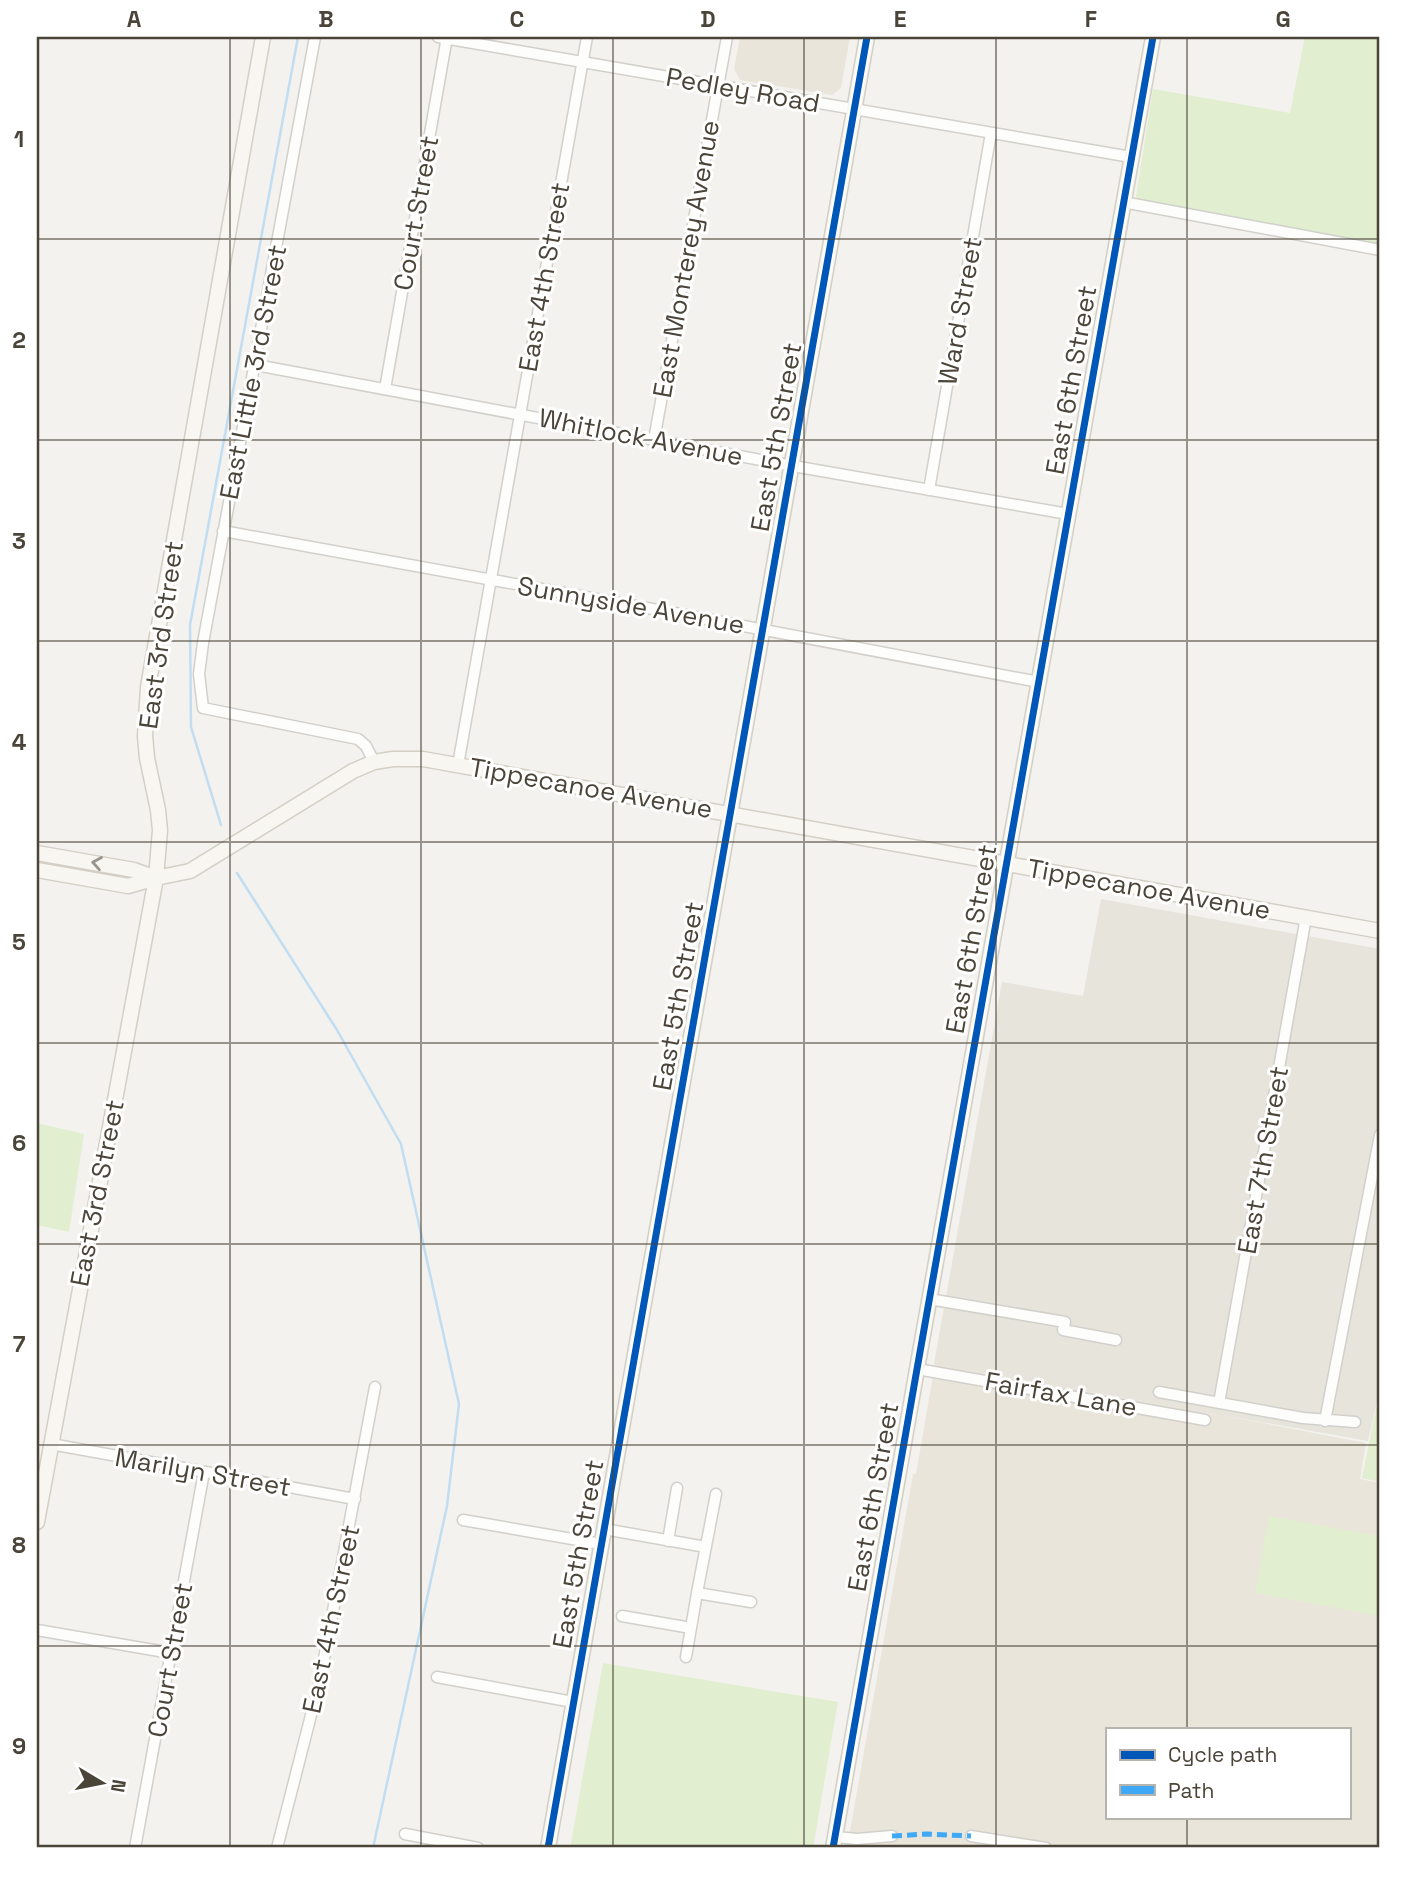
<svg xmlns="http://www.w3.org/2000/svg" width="1417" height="1885" font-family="'Space Grotesk',sans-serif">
<rect width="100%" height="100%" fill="#f4f2ee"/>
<!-- residential -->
<path fill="#e7e4dc" d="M 1101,899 L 1380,949 L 1380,1389 L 1368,1441 L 934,1364 L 1002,982 L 1083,996 Z"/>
<!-- education -->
<path fill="#eae5da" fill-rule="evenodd" d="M 740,37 L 850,37 L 841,88 L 832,95 L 740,80 L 734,69 Z
M 935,1364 L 1216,1414 L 1366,1443 L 1360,1479 L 1380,1483 L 1380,1848 L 847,1848 L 913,1474 L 916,1474 ZM 1107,1729 L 1349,1729 L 1349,1817 L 1107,1817 Z"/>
<!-- green -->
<path fill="#e1eecf" d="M 1305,37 L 1380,37 L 1380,244 L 1135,203 L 1153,89 L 1290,113 Z
M 37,1123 L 84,1134 L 69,1232 L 37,1225 Z
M 1380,1389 L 1380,1482 L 1362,1478 Z
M 1269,1516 L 1380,1536 L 1380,1616 L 1255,1593 Z
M 603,1663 L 838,1702 L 813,1848 L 570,1848 Z"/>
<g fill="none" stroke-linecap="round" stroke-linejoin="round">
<!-- stream -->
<path stroke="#c0ddf1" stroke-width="2.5" d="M 221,825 L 191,727 L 190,625 L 298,37
M 237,873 L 337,1030 L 401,1144 L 459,1404 L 447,1506 L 373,1848"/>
<defs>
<path id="street" d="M 315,37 L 203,643 L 199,674 L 203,708 L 358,739 L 366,746 L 374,762
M 438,37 L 1131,157
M 1123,202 L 1380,250
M 256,365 L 793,466 L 1068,514
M 385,389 L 447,37
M 654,440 L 727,37
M 929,490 L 991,133
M 223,531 L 680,614 L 1039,682
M 458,765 L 587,37
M 929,1299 L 1065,1322 L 1063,1330 L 1116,1340
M 917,1369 L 1205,1420
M 1159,1392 L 1303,1418 L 1355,1422
M 1219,1403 L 1306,917
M 1325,1421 L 1380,1135
M 51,1444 L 355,1499
M 463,1520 L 601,1544
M 604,1529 L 706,1547
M 668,1541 L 677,1488
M 697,1593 L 716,1494
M 622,1616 L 691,1628
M 37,1630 L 171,1653
M 686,1657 L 697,1593 L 751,1602
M 437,1677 L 573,1702
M 405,1834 L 478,1848
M 971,1836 L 1046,1848
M 836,1837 L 857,1839 L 892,1836
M 135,1848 L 204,1472
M 277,1848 L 320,1680 L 375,1387"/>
<path id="secondary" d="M 37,853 L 134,870 L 156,878
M 37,870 L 128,886 L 156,878 L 190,871 L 353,771 L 374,762 L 393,759 L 423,759 L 1380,931
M 37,1522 L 156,878 L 160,830 L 158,810 L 147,758 L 145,736 L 148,687 L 263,37
M 548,1848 L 867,37
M 833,1848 L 917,1369 L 1153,37"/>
</defs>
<!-- street casing -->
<use href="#street" stroke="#d2d0cb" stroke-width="13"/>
<!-- secondary casing -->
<use href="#secondary" stroke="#d3cfc5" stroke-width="17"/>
<!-- street -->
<use href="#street" stroke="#fdfdfc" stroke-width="10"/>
<!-- secondary -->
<use href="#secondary" stroke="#f7f6f1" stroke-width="14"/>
<!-- quiet -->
<path stroke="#3fa9f5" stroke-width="5" stroke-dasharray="10 5" stroke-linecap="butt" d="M 892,1836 L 927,1834 L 971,1836"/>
<defs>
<path id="cycleway" d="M 548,1848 L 867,37
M 833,1848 L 917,1369 L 1153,37"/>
</defs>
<!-- cycleway casing -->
<use href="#cycleway" stroke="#fff" stroke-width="11"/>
<!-- cycleway -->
<use href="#cycleway" stroke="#0057b8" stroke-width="7"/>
</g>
<!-- one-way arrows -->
<defs><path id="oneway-chevron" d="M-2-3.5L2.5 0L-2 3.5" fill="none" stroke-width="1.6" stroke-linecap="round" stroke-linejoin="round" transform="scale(1.75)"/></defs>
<use stroke="#98948c" href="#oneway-chevron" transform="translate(97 863) rotate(-170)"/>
<!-- grid -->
<path fill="none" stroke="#4b4439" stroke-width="2" stroke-opacity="0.55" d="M 230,37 L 230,1848M 421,37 L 421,1848M 613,37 L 613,1848M 804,37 L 804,1848M 996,37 L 996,1848M 1187,37 L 1187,1729M 37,239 L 1380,239M 37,440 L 1380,440M 37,641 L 1380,641M 37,842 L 1380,842M 37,1043 L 1380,1043M 37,1244 L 1380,1244M 37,1445 L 1380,1445M 37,1646 L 1380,1646M 1187,1817 L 1187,1848"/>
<g text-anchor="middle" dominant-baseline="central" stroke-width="6" stroke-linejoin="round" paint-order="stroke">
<!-- street labels -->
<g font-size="26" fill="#4b4439" stroke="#fff">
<text transform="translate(743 90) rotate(10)">Pedley Road</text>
<text transform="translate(416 213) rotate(-80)">Court Street</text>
<text transform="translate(686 259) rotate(-80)">East Monterey Avenue</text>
<text transform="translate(544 277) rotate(-80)">East 4th Street</text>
<text transform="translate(960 311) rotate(-80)">Ward Street</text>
<text transform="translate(253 372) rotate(-79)">East Little 3rd Street</text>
<text transform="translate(1071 380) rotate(-80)">East 6th Street</text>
<text transform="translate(641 437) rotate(11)">Whitlock Avenue</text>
<text transform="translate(776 437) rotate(-80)">East 5th Street</text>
<text transform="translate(631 605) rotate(10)">Sunnyside Avenue</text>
<text transform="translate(161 635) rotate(-82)">East 3rd Street</text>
<text transform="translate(591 788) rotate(10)">Tippecanoe Avenue</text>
<text transform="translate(1149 889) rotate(10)">Tippecanoe Avenue</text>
<text transform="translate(971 939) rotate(-80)">East 6th Street</text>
<text transform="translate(678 996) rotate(-80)">East 5th Street</text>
<text transform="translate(1263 1160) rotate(-80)">East 7th Street</text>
<text transform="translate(97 1193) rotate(-79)">East 3rd Street</text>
<text transform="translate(1061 1394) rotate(10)">Fairfax Lane</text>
<text transform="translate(203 1472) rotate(10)">Marilyn Street</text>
<text transform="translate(873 1497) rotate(-80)">East 6th Street</text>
<text transform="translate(578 1554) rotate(-80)">East 5th Street</text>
<text transform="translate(331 1619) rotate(-78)">East 4th Street</text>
<text transform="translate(170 1660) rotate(-80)">Court Street</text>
</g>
</g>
<!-- border -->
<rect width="1417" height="1885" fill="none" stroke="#ffffff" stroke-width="77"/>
<!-- legend -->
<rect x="1106" y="1728" width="245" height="91" fill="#ffffff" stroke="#b7b4b0" stroke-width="2"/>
<rect x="1120" y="1750" width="35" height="10" fill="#0057b8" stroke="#b7b4b0" stroke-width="2"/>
<text x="1168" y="1762" font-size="21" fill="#4b4439">Cycle path</text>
<rect x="1120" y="1785" width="35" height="10" fill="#3fa9f5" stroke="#b7b4b0" stroke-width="2"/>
<text x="1168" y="1798" font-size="21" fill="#4b4439">Path</text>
<!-- north arrow -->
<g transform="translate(102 1783) rotate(100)" stroke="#ffffff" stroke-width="5" paint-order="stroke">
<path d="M0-5L12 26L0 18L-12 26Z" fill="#4b4439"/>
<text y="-10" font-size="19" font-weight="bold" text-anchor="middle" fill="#4b4439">N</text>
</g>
<rect x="38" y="38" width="1340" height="1808" fill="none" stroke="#4b4439" stroke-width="2.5"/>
<g font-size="23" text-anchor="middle" font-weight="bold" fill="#4b4439">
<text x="134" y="27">A</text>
<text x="326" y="27">B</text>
<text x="517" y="27">C</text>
<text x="708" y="27">D</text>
<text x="900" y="27">E</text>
<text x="1091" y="27">F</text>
<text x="1283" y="27">G</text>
<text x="19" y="147">1</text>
<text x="19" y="348">2</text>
<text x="19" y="549">3</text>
<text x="19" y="750">4</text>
<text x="19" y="950">5</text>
<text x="19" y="1151">6</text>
<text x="19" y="1352">7</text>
<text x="19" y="1553">8</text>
<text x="19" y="1754">9</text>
</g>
</svg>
